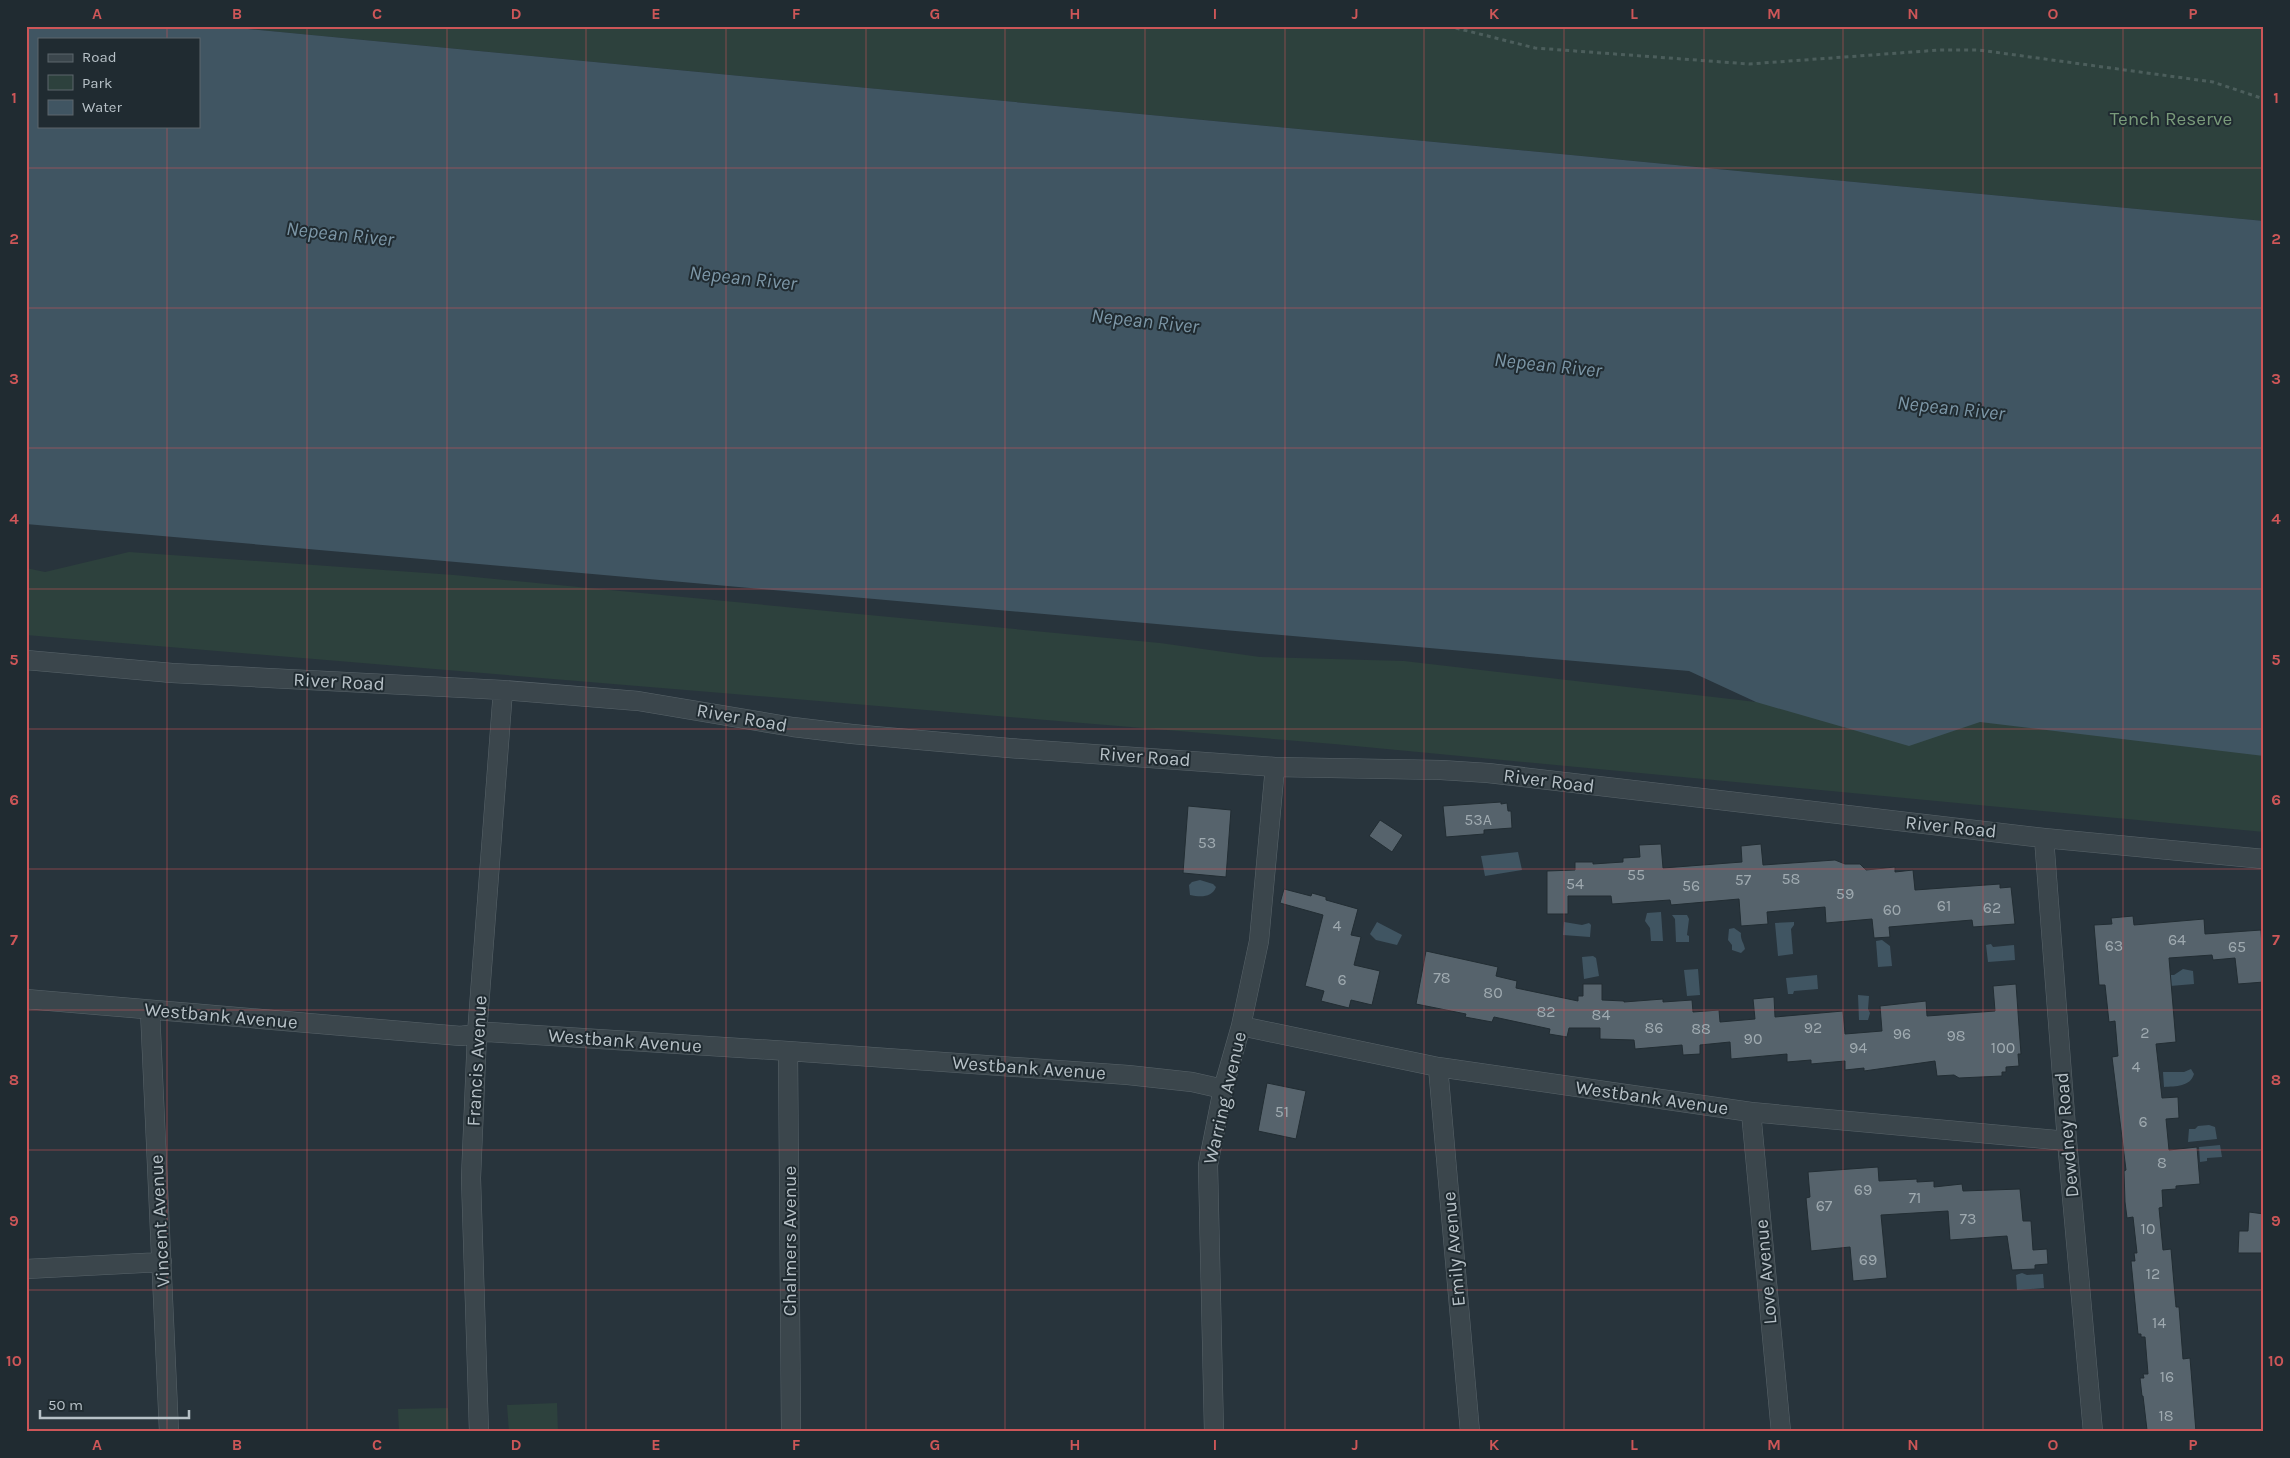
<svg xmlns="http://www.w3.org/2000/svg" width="2290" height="1458" font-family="Karla,sans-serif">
<rect width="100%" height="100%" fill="#28343c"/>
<!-- green -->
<path fill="#2d413d" d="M 216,26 L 2264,26 L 2264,221 Z
M 129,552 L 454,575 L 1160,643 L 1260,657 L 1404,661 L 1809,708 L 1995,718 L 2264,752 L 2264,832 L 1334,744 L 26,635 L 26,568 L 45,572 Z
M 557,1403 L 558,1432 L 509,1432 L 507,1405 Z
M 448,1408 L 449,1432 L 399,1432 L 398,1409 Z"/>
<!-- water -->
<path fill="#405562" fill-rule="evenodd" d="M 26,26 L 216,26 L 2264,221 L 2264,756 L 1980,722 L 1909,746 L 1756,702 L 1689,671 L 26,524 ZM 39,39 L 199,39 L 199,126 L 39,126 Z
M 1518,852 L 1522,870 L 1485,876 L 1481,856 Z
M 1200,880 L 1213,884 L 1216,887 C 1212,898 1200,897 1190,895 L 1189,885 L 1192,882 Z
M 1661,912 L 1663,941 L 1651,941 L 1650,928 L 1645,921 L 1647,913 Z
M 1672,915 L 1687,915 L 1689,919 L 1687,935 L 1689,936 L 1689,942 L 1676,942 L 1675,919 Z
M 1377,922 L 1402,935 L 1397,945 L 1376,940 L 1370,934 Z
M 1564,922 L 1582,925 L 1589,923 L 1591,925 L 1590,937 L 1563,935 Z
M 1794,922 L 1794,925 L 1791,929 L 1793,954 L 1778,956 L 1775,923 Z
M 1734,928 L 1741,933 C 1740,939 1744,943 1745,949 L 1741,953 L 1732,950 L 1732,945 L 1728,940 L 1729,929 Z
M 1882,940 L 1890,946 L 1892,966 L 1878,967 L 1876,941 Z
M 1991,944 L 1993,947 L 2014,945 L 2015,960 L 1988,962 L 1986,945 Z
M 1593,956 L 1596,958 L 1599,976 L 1584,979 L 1582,957 Z
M 1698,969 L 1700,995 L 1687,996 L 1684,970 Z
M 2183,969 L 2193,971 L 2194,984 L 2170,986 L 2168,975 L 2174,975 Z
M 1817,975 L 1818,989 L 1794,991 L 1793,994 L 1788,994 L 1786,978 Z
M 1858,995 L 1869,996 L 1868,1009 L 1870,1013 L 1868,1020 L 1859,1020 Z
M 2191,1069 L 2194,1074 C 2190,1087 2176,1086 2164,1087 L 2163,1072 L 2184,1072 Z
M 2209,1125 L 2215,1127 L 2217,1139 L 2188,1142 L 2189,1129 L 2195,1129 L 2198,1126 Z
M 2220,1145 L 2222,1157 L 2207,1158 L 2207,1161 L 2200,1162 L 2199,1147 Z
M 2022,1273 L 2027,1275 L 2043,1274 L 2044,1288 L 2017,1290 L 2016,1275 Z"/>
<!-- building -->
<path fill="#56636c" stroke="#222d33" d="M 1501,802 L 1501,804 L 1507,803 L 1508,811 L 1511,811 L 1512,828 L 1484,830 L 1484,834 L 1446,837 L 1443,806 Z
M 1188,806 L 1231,810 L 1226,877 L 1183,873 Z
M 1380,820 L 1403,835 L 1392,852 L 1369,836 Z
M 1661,844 L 1663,868 L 1742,862 L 1741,846 L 1761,844 L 1763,865 L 1835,860 L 1845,864 L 1860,864 L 1866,870 L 1895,867 L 1895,872 L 1913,870 L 1915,890 L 2000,884 L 2000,888 L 2011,887 L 2015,924 L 1973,927 L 1972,920 L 1889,927 L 1890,937 L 1874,938 L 1872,919 L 1826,923 L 1825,907 L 1767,912 L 1768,924 L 1741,926 L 1739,899 L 1671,905 L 1670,900 L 1612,904 L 1611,896 L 1568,896 L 1568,914 L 1547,914 L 1547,871 L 1575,870 L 1575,862 L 1593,862 L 1593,864 L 1623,862 L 1623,858 L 1640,857 L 1639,845 Z
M 1284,889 L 1311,896 L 1312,893 L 1326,897 L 1326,900 L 1358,909 L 1351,935 L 1361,937 L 1354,965 L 1380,971 L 1372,1005 L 1351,1000 L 1349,1008 L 1321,1001 L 1324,991 L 1305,986 L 1323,915 L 1280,903 Z
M 2133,916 L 2134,925 L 2204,919 L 2205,934 L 2261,930 L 2264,982 L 2238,984 L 2235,958 L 2213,960 L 2212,955 L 2169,958 L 2176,1042 L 2156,1044 L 2162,1098 L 2178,1097 L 2179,1118 L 2166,1119 L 2169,1150 L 2197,1147 L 2200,1184 L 2176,1186 L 2176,1189 L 2162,1190 L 2163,1207 L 2159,1208 L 2163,1250 L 2171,1249 L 2176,1307 L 2179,1307 L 2183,1359 L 2190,1358 L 2196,1432 L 2151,1432 L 2151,1430 L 2147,1430 L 2143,1396 L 2142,1396 L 2140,1378 L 2144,1378 L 2143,1374 L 2148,1374 L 2145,1337 L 2141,1337 L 2141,1334 L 2138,1334 L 2131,1261 L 2135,1261 L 2134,1253 L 2137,1253 L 2133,1217 L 2127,1218 L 2125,1202 L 2124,1171 L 2126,1170 L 2112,1057 L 2118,1056 L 2115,1021 L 2109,1022 L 2105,985 L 2099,985 L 2094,925 L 2112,924 L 2111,918 Z
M 1426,951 L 1498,967 L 1496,976 L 1517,981 L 1516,988 L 1578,1001 L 1578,996 L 1583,996 L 1583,984 L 1602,984 L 1602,1000 L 1624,1001 L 1624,1002 L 1663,999 L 1663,1002 L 1692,1000 L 1693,1012 L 1719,1010 L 1720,1022 L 1755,1019 L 1753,999 L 1774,997 L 1775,1017 L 1843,1011 L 1845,1034 L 1882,1031 L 1880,1006 L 1926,1001 L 1927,1016 L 1995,1011 L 1993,986 L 2016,984 L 2021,1054 L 2018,1054 L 2019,1066 L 2006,1067 L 2006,1072 L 2002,1072 L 2002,1076 L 1959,1078 L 1954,1075 L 1937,1076 L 1935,1061 L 1864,1071 L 1864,1068 L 1845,1070 L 1845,1061 L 1811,1064 L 1811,1060 L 1787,1062 L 1787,1054 L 1731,1059 L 1730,1042 L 1700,1045 L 1700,1054 L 1683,1055 L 1682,1045 L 1635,1049 L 1634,1040 L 1600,1039 L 1600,1028 L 1569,1028 L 1567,1037 L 1549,1034 L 1550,1029 L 1494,1017 L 1492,1022 L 1465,1017 L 1466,1014 L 1416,1004 Z
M 1267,1083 L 1306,1091 L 1296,1139 L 1258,1131 Z
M 1878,1167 L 1879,1181 L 1917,1179 L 1917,1182 L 1934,1181 L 1934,1187 L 1962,1184 L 1963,1191 L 2020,1189 L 2023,1221 L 2031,1221 L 2033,1250 L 2047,1249 L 2048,1264 L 2035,1265 L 2035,1269 L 2012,1270 L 2007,1236 L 1950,1240 L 1948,1211 L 1881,1215 L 1887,1278 L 1853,1281 L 1850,1247 L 1811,1251 L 1806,1198 L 1810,1197 L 1808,1172 Z
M 2249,1212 L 2264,1214 L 2264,1253 L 2238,1253 L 2239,1231 L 2248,1231 Z"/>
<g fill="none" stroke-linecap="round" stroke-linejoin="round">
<defs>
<path id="minor" d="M 26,660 L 172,673 L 503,690 L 638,701 L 793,727 L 852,734 L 1009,748 L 1275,767 L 1441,770 L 1488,773 L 2044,838 L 2264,859
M 2044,838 L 2067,1141 L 2093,1432
M 26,999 L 461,1036 L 488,1032 L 788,1051 L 1128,1075 L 1192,1082 L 1223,1089
M 150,1010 L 169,1432
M 1241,1026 L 1438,1067 L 1751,1112 L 2067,1141
M 788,1051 L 791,1432
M 1438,1067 L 1470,1432
M 1751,1112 L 1781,1432
M 26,1269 L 162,1262
M 479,1432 L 471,1178 L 477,1034 L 503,690
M 1214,1432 L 1208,1165 L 1223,1089 L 1241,1026 L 1259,941 L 1275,767"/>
</defs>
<!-- minor casing -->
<use href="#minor" stroke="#59646a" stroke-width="20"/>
<!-- path -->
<path stroke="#4c5e5c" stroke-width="3" stroke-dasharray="4 4" stroke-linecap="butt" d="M 1448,26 L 1535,48 L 1749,64 L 1940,50 L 1979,50 L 2213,82 L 2264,99"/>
<!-- minor -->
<use href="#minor" stroke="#3b464c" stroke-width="19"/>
</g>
<!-- grid -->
<path fill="none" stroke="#cd5658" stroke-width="1" stroke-opacity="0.55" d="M 167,26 L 167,39M 307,26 L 307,1432M 447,26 L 447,1432M 586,26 L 586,1432M 726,26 L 726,1432M 866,26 L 866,1432M 1005,26 L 1005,1432M 1145,26 L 1145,1432M 1285,26 L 1285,1432M 1424,26 L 1424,1432M 1564,26 L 1564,1432M 1704,26 L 1704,1432M 1843,26 L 1843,1432M 1983,26 L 1983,1432M 2123,26 L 2123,1432M 167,126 L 167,1432M 26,168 L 2264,168M 26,308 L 2264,308M 26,448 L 2264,448M 26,589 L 2264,589M 26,729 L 2264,729M 26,869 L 2264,869M 26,1010 L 2264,1010M 26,1150 L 2264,1150M 26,1290 L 2264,1290"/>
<g text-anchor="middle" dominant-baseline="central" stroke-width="4" stroke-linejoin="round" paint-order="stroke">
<!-- number labels -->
<g font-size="16" fill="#9faab0">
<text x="1478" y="819">53A</text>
<text x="1207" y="842">53</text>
<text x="1636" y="874">55</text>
<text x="1791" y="878">58</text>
<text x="1743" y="879">57</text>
<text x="1575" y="883">54</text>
<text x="1691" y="885">56</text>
<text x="1845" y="893">59</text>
<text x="1944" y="905">61</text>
<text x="1992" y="907">62</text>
<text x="1892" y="909">60</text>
<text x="1337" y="925">4</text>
<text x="2177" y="939">64</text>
<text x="2114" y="945">63</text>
<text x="2237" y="946">65</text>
<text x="1442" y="977">78</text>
<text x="1342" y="979">6</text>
<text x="1493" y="992">80</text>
<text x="1546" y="1011">82</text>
<text x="1601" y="1014">84</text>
<text x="1654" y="1027">86</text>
<text x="1813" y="1027">92</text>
<text x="1701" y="1028">88</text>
<text x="2145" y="1032">2</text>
<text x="1902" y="1033">96</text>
<text x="1956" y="1035">98</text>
<text x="1753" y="1038">90</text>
<text x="1858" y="1047">94</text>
<text x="2003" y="1047">100</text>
<text x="2136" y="1066">4</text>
<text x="1282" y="1111">51</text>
<text x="2143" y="1121">6</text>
<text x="2162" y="1162">8</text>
<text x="1863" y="1189">69</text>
<text x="1915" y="1197">71</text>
<text x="1824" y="1205">67</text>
<text x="1968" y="1218">73</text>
<text x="2148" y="1228">10</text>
<text x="1868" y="1259">69</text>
<text x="2153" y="1273">12</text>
<text x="2159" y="1322">14</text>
<text x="2167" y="1376">16</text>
<text x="2166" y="1415">18</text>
</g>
<!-- park labels -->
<g font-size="19" fill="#799a7a" stroke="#202b31">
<text x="2171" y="119">Tench Reserve</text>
</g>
<!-- street labels -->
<g font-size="19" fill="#b7c1c7" stroke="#202b31">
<text transform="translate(339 682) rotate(3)">River Road</text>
<text transform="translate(742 718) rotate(10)">River Road</text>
<text transform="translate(1145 757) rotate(4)">River Road</text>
<text transform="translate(1549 781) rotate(7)">River Road</text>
<text transform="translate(1951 827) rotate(6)">River Road</text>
<text transform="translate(221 1016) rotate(5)">Westbank Avenue</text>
<text transform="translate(625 1041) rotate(4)">Westbank Avenue</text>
<text transform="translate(477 1061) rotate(-87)">Francis Avenue</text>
<text transform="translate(1029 1068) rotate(4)">Westbank Avenue</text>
<text transform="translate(1225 1098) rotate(-77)">Warring Avenue</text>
<text transform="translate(1652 1098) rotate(8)">Westbank Avenue</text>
<text transform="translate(2067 1135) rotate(-95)">Dewdney Road</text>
<text transform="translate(160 1221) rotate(-93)">Vincent Avenue</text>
<text transform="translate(790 1241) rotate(-90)">Chalmers Avenue</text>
<text transform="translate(1454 1249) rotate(-95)">Emily Avenue</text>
<text transform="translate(1766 1272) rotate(-95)">Love Avenue</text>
</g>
<!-- water labels -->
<g font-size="20" font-style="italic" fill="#7c96a6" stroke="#202b31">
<text transform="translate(340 234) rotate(6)">Nepean River</text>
<text transform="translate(743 278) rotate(6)">Nepean River</text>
<text transform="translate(1145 321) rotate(6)">Nepean River</text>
<text transform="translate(1548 365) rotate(6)">Nepean River</text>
<text transform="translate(1951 408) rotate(6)">Nepean River</text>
</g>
</g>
<!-- border -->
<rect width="2290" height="1458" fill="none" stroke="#202b31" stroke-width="55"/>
<!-- legend -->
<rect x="38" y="38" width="162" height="90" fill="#202b31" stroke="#5c676d"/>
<rect x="48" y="54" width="25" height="8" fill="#3b464c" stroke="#5c676d"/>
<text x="82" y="62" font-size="15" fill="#b7c1c7">Road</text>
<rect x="48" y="75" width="25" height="15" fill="#2d413d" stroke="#5c676d"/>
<text x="82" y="88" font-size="15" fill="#b7c1c7">Park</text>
<rect x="48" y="100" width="25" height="15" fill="#405562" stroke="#5c676d"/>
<text x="82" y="112" font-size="15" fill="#b7c1c7">Water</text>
<!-- scale -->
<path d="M40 1410v8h149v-8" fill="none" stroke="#b7c1c7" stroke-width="2.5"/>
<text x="48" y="1410" font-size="15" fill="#b7c1c7" stroke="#202b31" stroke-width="4" paint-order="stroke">50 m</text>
<rect x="28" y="28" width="2234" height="1402" fill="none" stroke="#cd5658" stroke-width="2"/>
<g font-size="16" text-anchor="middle" font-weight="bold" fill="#cd5658">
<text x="97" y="19">A</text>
<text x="237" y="19">B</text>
<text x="377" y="19">C</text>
<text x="516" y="19">D</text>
<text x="656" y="19">E</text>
<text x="796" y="19">F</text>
<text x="935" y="19">G</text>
<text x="1075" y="19">H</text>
<text x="1215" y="19">I</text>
<text x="1355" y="19">J</text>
<text x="1494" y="19">K</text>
<text x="1634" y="19">L</text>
<text x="1774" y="19">M</text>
<text x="1913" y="19">N</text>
<text x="2053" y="19">O</text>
<text x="2193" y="19">P</text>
<text x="14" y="103">1</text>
<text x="2276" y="103">1</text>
<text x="14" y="244">2</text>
<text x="2276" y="244">2</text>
<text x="14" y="384">3</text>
<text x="2276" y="384">3</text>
<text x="14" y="524">4</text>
<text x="2276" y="524">4</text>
<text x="14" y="665">5</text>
<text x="2276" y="665">5</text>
<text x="14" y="805">6</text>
<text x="2276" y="805">6</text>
<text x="14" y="945">7</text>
<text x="2276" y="945">7</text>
<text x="14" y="1085">8</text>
<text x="2276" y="1085">8</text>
<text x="14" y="1226">9</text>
<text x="2276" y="1226">9</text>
<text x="14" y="1366">10</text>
<text x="2276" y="1366">10</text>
<text x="97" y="1450">A</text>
<text x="237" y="1450">B</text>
<text x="377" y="1450">C</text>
<text x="516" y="1450">D</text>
<text x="656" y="1450">E</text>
<text x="796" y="1450">F</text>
<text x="935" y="1450">G</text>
<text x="1075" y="1450">H</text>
<text x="1215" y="1450">I</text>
<text x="1355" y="1450">J</text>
<text x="1494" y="1450">K</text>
<text x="1634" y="1450">L</text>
<text x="1774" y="1450">M</text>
<text x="1913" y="1450">N</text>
<text x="2053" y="1450">O</text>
<text x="2193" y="1450">P</text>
</g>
</svg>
